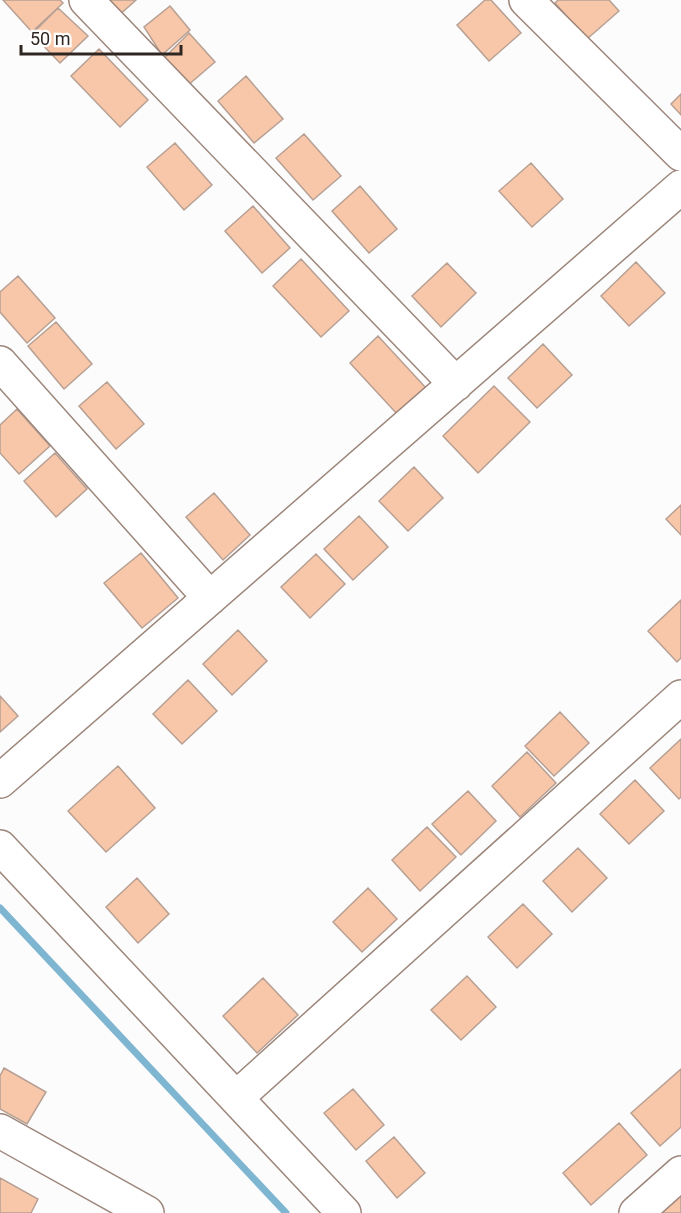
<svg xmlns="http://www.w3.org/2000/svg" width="681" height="1213" font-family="Roboto,sans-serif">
<rect width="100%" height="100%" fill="#fcfcfc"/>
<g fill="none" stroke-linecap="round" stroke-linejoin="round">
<!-- stream -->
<path stroke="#7eb5d0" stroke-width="7" d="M 0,908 L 286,1213"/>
</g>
<!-- building -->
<path fill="#f8c7a9" stroke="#b7a093" stroke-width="1.5" d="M 3,0 L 60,0 L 63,3 L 32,32 Z
M 100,0 L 136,0 L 116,18 Z
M 485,0 L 491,0 L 521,33 L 489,61 L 457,25 Z
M 558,0 L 609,0 L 619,11 L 587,39 L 555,3 Z
M 170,6 L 190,30 L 162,55 L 144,27 Z
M 58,8 L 88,36 L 60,63 L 32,34 Z
M 189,33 L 215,62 L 187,86 L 162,60 Z
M 99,49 L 148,100 L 120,127 L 71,76 Z
M 246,76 L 283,119 L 254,143 L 218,101 Z
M 681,94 L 681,115 L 671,104 Z
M 304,134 L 341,176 L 313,200 L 276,158 Z
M 175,143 L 212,185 L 184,210 L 147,167 Z
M 531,163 L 563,199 L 532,227 L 499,191 Z
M 360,186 L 397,229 L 369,253 L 332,211 Z
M 253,206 L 290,248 L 262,273 L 225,231 Z
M 301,259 L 349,311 L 321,337 L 273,286 Z
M 636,262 L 665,293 L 629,326 L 601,296 Z
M 447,263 L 476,293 L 441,327 L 412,296 Z
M 18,276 L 55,318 L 27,343 L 0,312 L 0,292 Z
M 56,322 L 92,364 L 64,389 L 28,346 Z
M 378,336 L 426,388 L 398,415 L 350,363 Z
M 543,344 L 572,375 L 537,408 L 508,378 Z
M 107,382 L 144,424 L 116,449 L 79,406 Z
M 494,386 L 530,422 L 478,473 L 443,436 Z
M 17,409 L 50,446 L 19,474 L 0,453 L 0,425 Z
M 55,453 L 87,489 L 56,517 L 24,481 Z
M 414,467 L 443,498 L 408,531 L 379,501 Z
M 214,493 L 250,535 L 223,560 L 186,517 Z
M 681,505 L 681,535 L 666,519 Z
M 359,516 L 388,547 L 353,580 L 324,549 Z
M 141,553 L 178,598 L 142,628 L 104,583 Z
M 316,554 L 345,584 L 310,618 L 281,587 Z
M 681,600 L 681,658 L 677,662 L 648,631 Z
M 238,630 L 267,661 L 232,695 L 203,664 Z
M 188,680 L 217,711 L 182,744 L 153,714 Z
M 0,696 L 18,716 L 0,732 Z
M 560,712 L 589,743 L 554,776 L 525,746 Z
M 681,739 L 681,797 L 679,799 L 650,768 Z
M 527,752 L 556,783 L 520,817 L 492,786 Z
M 118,766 L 155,808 L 106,852 L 68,811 Z
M 635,780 L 664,811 L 629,844 L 600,814 Z
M 468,791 L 496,821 L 461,855 L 432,824 Z
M 427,827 L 456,857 L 420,891 L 392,860 Z
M 578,848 L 607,878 L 572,912 L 543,881 Z
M 137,878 L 169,914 L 138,943 L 106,907 Z
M 368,888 L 397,919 L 362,952 L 333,922 Z
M 523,904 L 552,934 L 517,968 L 488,937 Z
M 467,976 L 496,1007 L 461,1040 L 431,1010 Z
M 263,978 L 298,1015 L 257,1053 L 223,1016 Z
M 4,1068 L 46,1092 L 27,1124 L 0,1109 L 0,1076 Z
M 681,1069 L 681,1127 L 660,1146 L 631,1113 Z
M 353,1089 L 384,1125 L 356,1150 L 324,1113 Z
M 619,1123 L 647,1155 L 591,1205 L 563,1173 Z
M 394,1137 L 425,1173 L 397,1198 L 366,1161 Z
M 0,1178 L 38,1199 L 31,1213 L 0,1213 Z
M 681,1188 L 681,1213 L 655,1213 Z"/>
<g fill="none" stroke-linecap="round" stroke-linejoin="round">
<defs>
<path id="minor" d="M 86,0 L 456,384
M 526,0 L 681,154
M 0,363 L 210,598
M 0,781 L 681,187
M 0,847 L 344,1213
M 236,1098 L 681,697
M 0,1131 L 147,1213
M 636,1213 L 681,1173"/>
</defs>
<!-- minor casing -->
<use href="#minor" stroke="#9d867b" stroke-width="36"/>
<!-- minor -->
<use href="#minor" stroke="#fff" stroke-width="33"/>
</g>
<!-- scale -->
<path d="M21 45v9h160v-9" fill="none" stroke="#2f2621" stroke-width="3"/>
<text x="30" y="45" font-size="18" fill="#2f2621" stroke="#ffffff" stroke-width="4.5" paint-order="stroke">50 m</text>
</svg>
